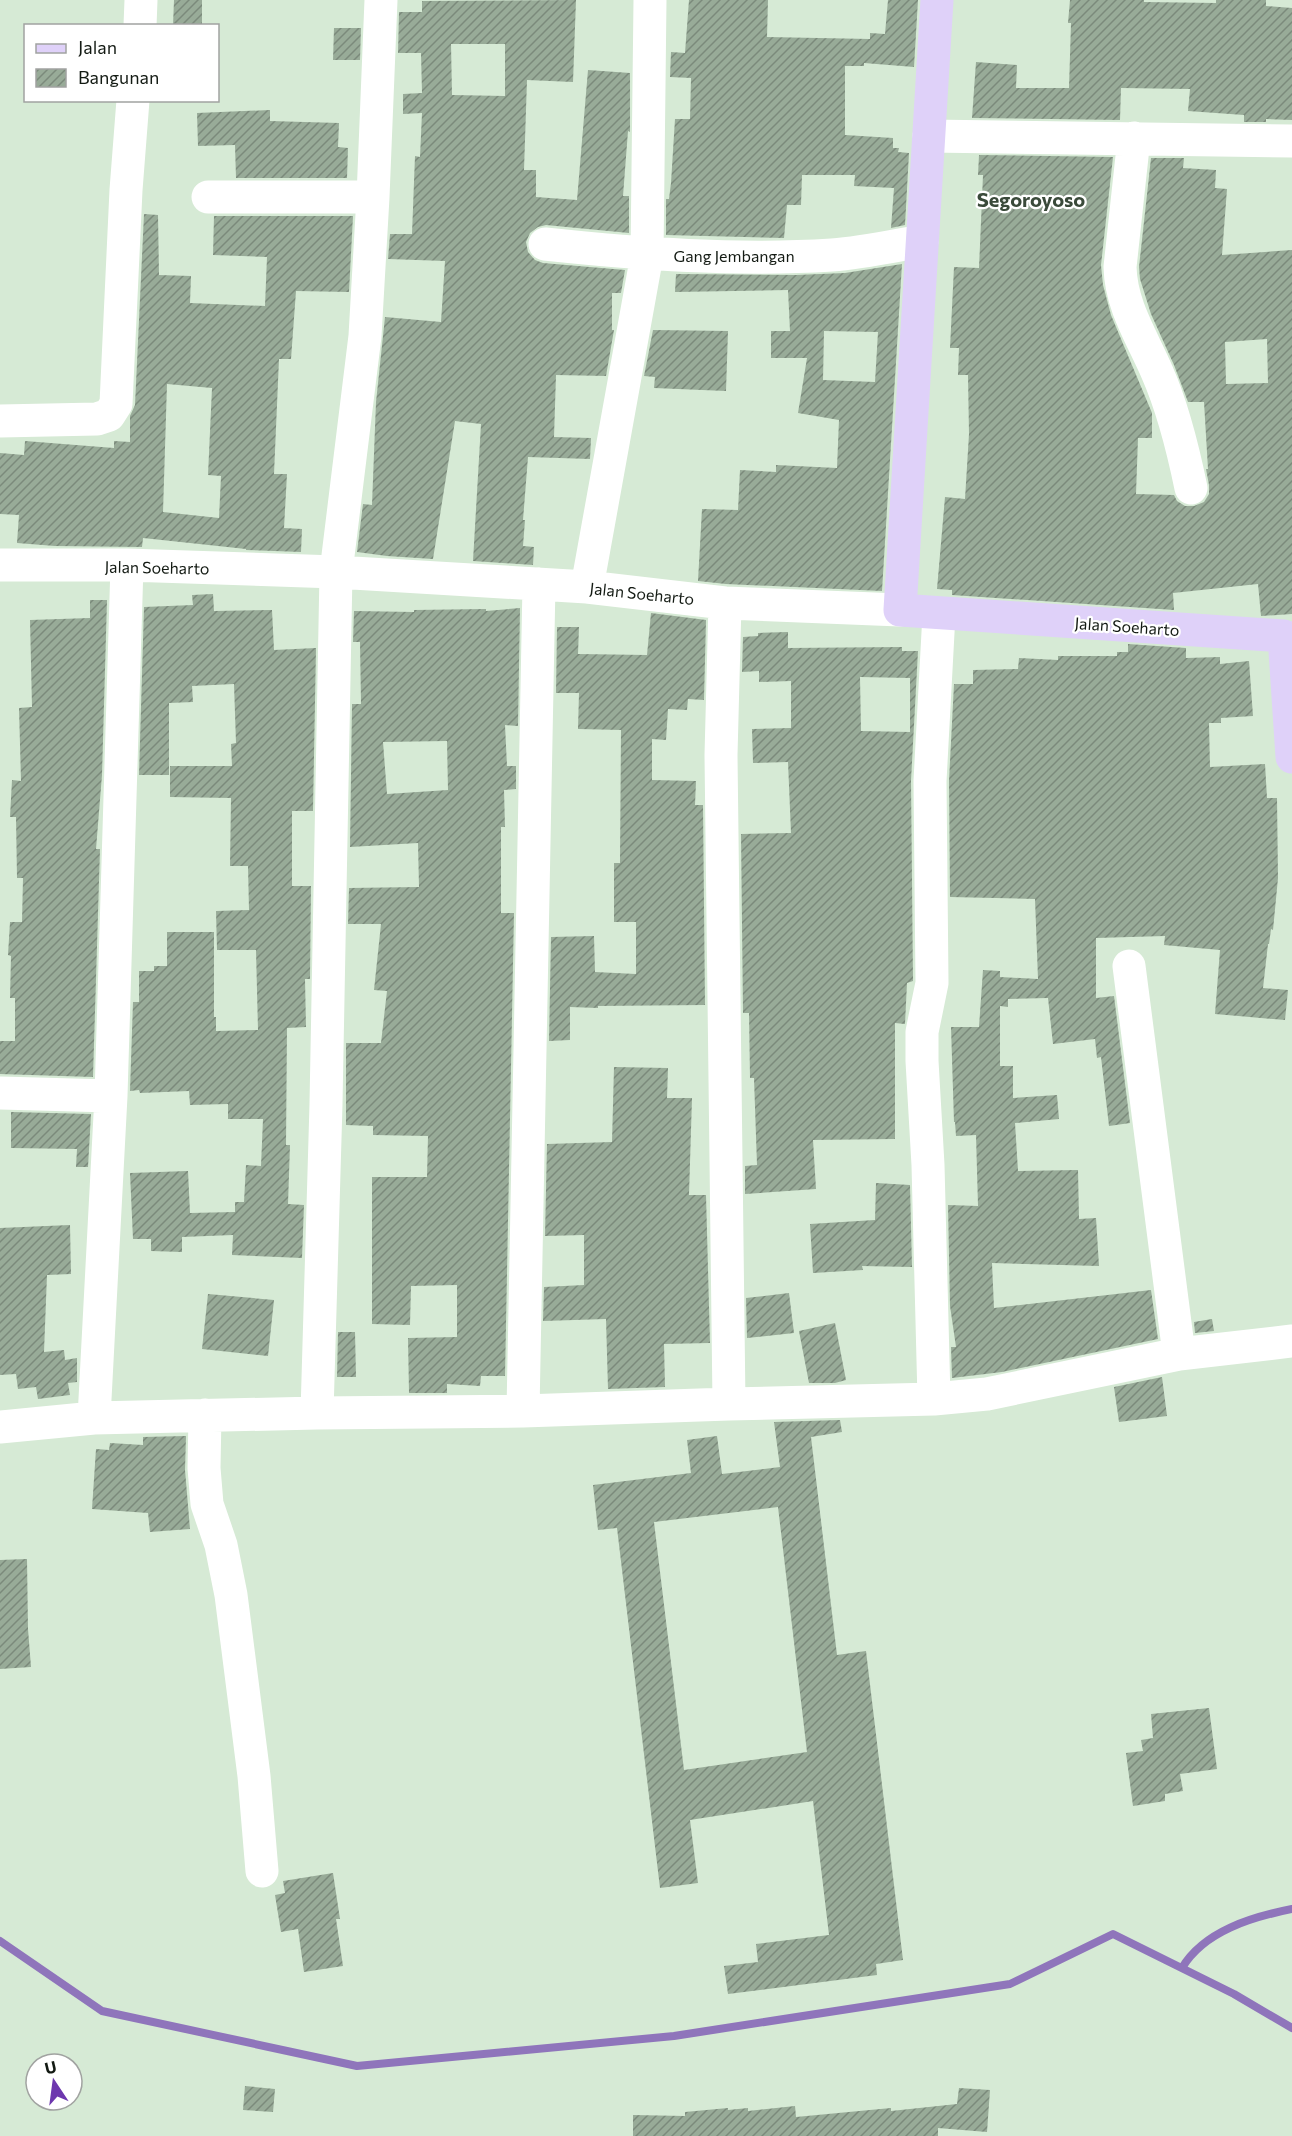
<svg xmlns="http://www.w3.org/2000/svg" width="1292" height="2136" font-family="Commissioner,sans-serif">
<defs>
<pattern id="building-hatch" width="6" height="6" patternUnits="userSpaceOnUse" patternTransform="scale(1.5)"><rect width="6" height="6" fill="#98ab98"/><path d="M-1 1l2-2M0 6l6-6M5 7l2-2" fill="none" stroke="#7b8a7b"/></pattern>
</defs>
<rect width="100%" height="100%" fill="#d6ead5"/>
<g fill="none" stroke-linecap="round" stroke-linejoin="round">
<!-- stream -->
<path stroke="#8f75bb" stroke-width="8" d="M 0,1941 L 102,2011 L 357,2066 L 674,2036 L 1010,1984 L 1113,1934 L 1234,1994 L 1292,2028
M 1182,1968 C 1204,1931 1252,1917 1292,1909"/>
</g>
<!-- building -->
<path fill="url(#building-hatch)" fill-rule="evenodd" d="M 174,0 L 202,0 L 202,26 L 173,26 Z
M 576,0 L 573,82 L 527,80 L 524,170 L 536,170 L 536,197 L 577,200 L 588,70 L 630,73 L 630,132 L 628,131 L 623,196 L 629,196 L 629,233 L 546,225 L 538,227 L 530,233 L 526,242 L 528,252 L 535,260 L 543,263 L 625,270 L 621,293 L 612,293 L 612,330 L 614,330 L 606,376 L 556,375 L 554,437 L 591,438 L 590,459 L 528,457 L 523,520 L 525,520 L 523,546 L 534,547 L 533,565 L 473,561 L 481,424 L 455,421 L 433,559 L 387,556 L 357,552 L 363,504 L 372,505 L 376,402 L 385,317 L 441,322 L 445,261 L 388,259 L 390,234 L 412,234 L 415,156 L 420,157 L 422,113 L 403,114 L 403,94 L 422,93 L 421,53 L 398,53 L 399,12 L 422,12 L 422,1 ZM 451,44 L 505,44 L 505,96 L 452,95 Z
M 689,0 L 768,0 L 767,37 L 870,39 L 870,33 L 885,34 L 888,0 L 918,0 L 914,67 L 864,63 L 864,66 L 845,66 L 845,135 L 893,138 L 893,148 L 899,148 L 898,152 L 909,153 L 905,225 L 891,228 L 894,188 L 854,186 L 855,175 L 802,175 L 801,205 L 787,205 L 784,238 L 666,235 L 666,199 L 669,199 L 671,183 L 675,119 L 690,119 L 691,78 L 670,77 L 671,52 L 685,53 Z
M 1070,0 L 1144,0 L 1144,2 L 1216,3 L 1216,0 L 1266,0 L 1266,6 L 1292,8 L 1292,120 L 1266,119 L 1266,122 L 1244,122 L 1244,115 L 1188,111 L 1190,89 L 1121,88 L 1120,120 L 972,118 L 976,62 L 1017,65 L 1016,88 L 1069,88 L 1071,23 L 1068,23 Z
M 334,28 L 361,28 L 360,60 L 333,60 Z
M 270,110 L 270,121 L 339,123 L 338,147 L 348,148 L 347,178 L 236,178 L 235,145 L 198,146 L 197,113 Z
M 979,155 L 1113,157 L 1101,265 L 1103,285 L 1111,315 L 1152,413 L 1152,438 L 1138,438 L 1136,494 L 1174,495 L 1177,501 L 1185,506 L 1194,506 L 1204,502 L 1209,494 L 1209,485 L 1206,469 L 1208,469 L 1204,402 L 1188,402 L 1174,365 L 1151,314 L 1140,279 L 1139,267 L 1151,158 L 1184,158 L 1183,168 L 1216,170 L 1215,188 L 1227,189 L 1222,255 L 1292,250 L 1292,614 L 1261,616 L 1258,584 L 1173,593 L 1174,610 L 952,595 L 952,590 L 937,589 L 945,497 L 965,499 L 969,434 L 968,375 L 958,375 L 959,348 L 950,348 L 954,267 L 979,268 L 983,175 L 978,175 ZM 1267,339 L 1268,383 L 1226,384 L 1225,342 Z
M 144,214 L 158,215 L 159,275 L 191,276 L 190,303 L 265,306 L 267,257 L 213,255 L 214,216 L 353,216 L 349,292 L 296,291 L 291,359 L 279,359 L 274,474 L 287,474 L 284,528 L 302,529 L 301,552 L 246,550 L 246,549 L 143,538 L 142,547 L 55,546 L 17,543 L 19,515 L 0,514 L 0,453 L 24,455 L 25,441 L 114,448 L 114,441 L 130,442 L 130,416 L 135,405 ZM 167,384 L 212,388 L 208,475 L 221,476 L 219,518 L 163,512 Z
M 902,264 L 882,591 L 726,584 L 698,581 L 702,509 L 738,510 L 740,470 L 776,472 L 776,465 L 837,468 L 839,420 L 798,413 L 807,358 L 771,358 L 771,331 L 790,331 L 788,290 L 675,292 L 676,274 L 796,275 L 845,273 ZM 824,331 L 878,332 L 875,382 L 823,380 Z
M 653,330 L 728,331 L 726,391 L 654,388 L 655,377 L 644,376 Z
M 213,594 L 214,611 L 272,610 L 274,650 L 316,648 L 313,811 L 292,811 L 292,886 L 311,886 L 310,979 L 305,979 L 306,1027 L 287,1028 L 286,1145 L 290,1145 L 288,1204 L 304,1205 L 302,1258 L 232,1255 L 233,1235 L 182,1237 L 182,1252 L 151,1251 L 151,1239 L 133,1239 L 130,1173 L 188,1171 L 190,1213 L 235,1212 L 235,1202 L 244,1202 L 246,1165 L 261,1166 L 263,1119 L 228,1119 L 228,1104 L 190,1105 L 189,1091 L 140,1093 L 139,1090 L 130,1091 L 133,1002 L 139,1002 L 139,971 L 154,971 L 154,966 L 167,966 L 167,932 L 214,932 L 214,1017 L 216,1017 L 216,1031 L 258,1030 L 256,950 L 217,950 L 216,911 L 249,910 L 248,866 L 230,866 L 231,798 L 170,797 L 170,766 L 232,766 L 231,744 L 236,743 L 234,684 L 192,686 L 193,702 L 169,703 L 169,775 L 139,775 L 144,607 L 193,605 L 192,595 Z
M 90,600 L 107,600 L 102,775 L 96,849 L 100,849 L 93,1077 L 0,1074 L 0,1041 L 15,1041 L 15,998 L 10,998 L 11,956 L 8,955 L 10,922 L 22,922 L 23,878 L 17,878 L 16,817 L 10,817 L 12,780 L 21,781 L 19,708 L 32,707 L 30,620 L 90,618 Z
M 520,608 L 518,726 L 505,725 L 507,766 L 516,766 L 516,789 L 504,790 L 505,827 L 501,827 L 501,913 L 514,913 L 505,1376 L 481,1376 L 480,1386 L 447,1384 L 447,1393 L 409,1393 L 408,1338 L 457,1337 L 457,1285 L 411,1286 L 410,1325 L 372,1324 L 372,1177 L 427,1177 L 428,1136 L 373,1135 L 373,1126 L 346,1125 L 346,1043 L 381,1043 L 387,991 L 374,990 L 381,924 L 348,924 L 349,888 L 419,887 L 418,843 L 350,847 L 352,704 L 361,704 L 360,642 L 353,642 L 354,611 L 414,612 L 414,610 L 486,609 L 486,611 ZM 447,741 L 448,790 L 387,794 L 383,742 Z
M 651,613 L 706,620 L 704,700 L 688,699 L 687,710 L 668,709 L 666,740 L 652,739 L 652,780 L 696,781 L 695,805 L 703,805 L 705,1005 L 598,1006 L 598,1008 L 570,1007 L 570,1040 L 549,1041 L 551,937 L 594,936 L 595,972 L 636,974 L 636,922 L 614,922 L 614,863 L 620,863 L 621,730 L 578,729 L 579,693 L 556,693 L 557,627 L 579,627 L 578,654 L 647,655 Z
M 788,632 L 788,648 L 902,647 L 902,651 L 918,651 L 911,781 L 913,981 L 907,983 L 905,1024 L 895,1023 L 895,1139 L 813,1140 L 816,1189 L 745,1194 L 745,1166 L 757,1165 L 754,1078 L 750,1078 L 749,1013 L 743,1013 L 741,834 L 791,833 L 788,762 L 753,763 L 752,729 L 791,728 L 791,681 L 759,682 L 759,671 L 742,672 L 743,637 L 758,636 L 758,633 ZM 860,677 L 910,678 L 910,732 L 861,731 Z
M 1128,644 L 1186,648 L 1186,658 L 1220,657 L 1220,664 L 1249,661 L 1253,716 L 1221,718 L 1221,723 L 1209,723 L 1210,767 L 1265,764 L 1267,798 L 1277,798 L 1278,878 L 1273,930 L 1271,929 L 1269,944 L 1268,944 L 1263,988 L 1288,990 L 1285,1020 L 1215,1014 L 1220,950 L 1164,945 L 1165,936 L 1096,938 L 1096,998 L 1114,996 L 1130,1123 L 1109,1126 L 1101,1057 L 1097,1058 L 1095,1039 L 1053,1044 L 1048,998 L 1008,999 L 1008,1007 L 1000,1006 L 1000,1066 L 1013,1066 L 1013,1098 L 1057,1095 L 1059,1119 L 1015,1123 L 1018,1171 L 1078,1170 L 1079,1219 L 1096,1218 L 1099,1266 L 992,1263 L 994,1308 L 1151,1290 L 1158,1339 L 1002,1372 L 952,1378 L 951,1347 L 956,1347 L 950,1306 L 948,1205 L 978,1206 L 976,1135 L 956,1136 L 955,1122 L 954,1122 L 951,1027 L 979,1027 L 983,970 L 1000,971 L 1000,977 L 1038,979 L 1035,899 L 950,897 L 949,781 L 954,684 L 973,684 L 973,670 L 1018,669 L 1019,658 L 1058,660 L 1058,656 L 1117,656 L 1117,652 L 1128,652 Z
M 614,1067 L 668,1068 L 667,1098 L 692,1098 L 689,1195 L 706,1195 L 710,1343 L 664,1344 L 665,1387 L 608,1389 L 606,1319 L 543,1321 L 544,1287 L 584,1285 L 584,1235 L 545,1236 L 547,1144 L 612,1142 Z
M 11,1112 L 91,1114 L 88,1167 L 76,1167 L 77,1149 L 11,1148 Z
M 876,1183 L 910,1185 L 912,1267 L 862,1266 L 863,1270 L 813,1273 L 810,1224 L 875,1220 Z
M 70,1225 L 71,1274 L 47,1275 L 44,1352 L 64,1350 L 65,1360 L 77,1358 L 77,1382 L 68,1383 L 70,1395 L 38,1399 L 36,1387 L 18,1389 L 16,1374 L 0,1375 L 0,1228 Z
M 789,1293 L 794,1333 L 747,1338 L 746,1298 Z
M 208,1294 L 274,1300 L 268,1356 L 202,1349 Z
M 1212,1319 L 1214,1331 L 1195,1333 L 1194,1322 Z
M 835,1323 L 846,1380 L 835,1383 L 809,1383 L 799,1331 Z
M 338,1332 L 355,1332 L 356,1377 L 337,1377 Z
M 1162,1377 L 1167,1416 L 1119,1422 L 1114,1387 Z
M 840,1420 L 842,1432 L 811,1437 L 837,1655 L 866,1651 L 903,1960 L 876,1964 L 877,1975 L 728,1994 L 724,1966 L 758,1962 L 756,1944 L 829,1935 L 813,1801 L 690,1820 L 698,1883 L 660,1888 L 617,1528 L 598,1530 L 593,1485 L 691,1473 L 687,1440 L 717,1436 L 722,1474 L 780,1467 L 774,1422 ZM 778,1507 L 807,1752 L 684,1770 L 654,1522 Z
M 186,1436 L 185,1470 L 190,1529 L 150,1532 L 148,1513 L 92,1509 L 96,1449 L 109,1450 L 110,1443 L 143,1445 L 143,1437 Z
M 27,1559 L 28,1629 L 31,1667 L 0,1669 L 0,1560 Z
M 1209,1708 L 1217,1769 L 1180,1774 L 1183,1791 L 1165,1794 L 1165,1801 L 1133,1806 L 1126,1753 L 1143,1751 L 1141,1740 L 1153,1738 L 1151,1714 Z
M 333,1873 L 340,1919 L 336,1919 L 343,1966 L 304,1972 L 298,1929 L 281,1932 L 275,1895 L 285,1893 L 283,1881 Z
M 245,2086 L 275,2089 L 273,2112 L 243,2110 Z
M 959,2088 L 990,2090 L 987,2132 L 938,2128 L 938,2136 L 633,2136 L 633,2115 L 685,2116 L 685,2112 L 728,2108 L 728,2110 L 748,2108 L 748,2111 L 795,2106 L 796,2117 L 891,2108 L 891,2111 L 957,2104 Z"/>
<g fill="none" stroke-linecap="round" stroke-linejoin="round">
<!-- minor -->
<path stroke="#fff" stroke-width="33" d="M 140,26 L 141,0
M 929,136 L 1292,141
M 1134,138 L 1120,267 C 1121,306 1142,337 1157,372 C 1173,408 1183,449 1191,488
M 208,197 L 373,197
M 545,244 C 640,254 736,261 832,255 C 862,253 893,246 922,241
M 0,421 L 97,419 L 109,415 L 116,404 L 126,190 L 133,100
M 0,565 L 127,565 L 336,572 L 587,587 L 725,603 L 900,610
M 587,587 L 647,255 L 650,0
M 725,603 L 721,755 L 729,1404
M 1129,966 L 1179,1354
M 0,1093 L 111,1096
M 934,1399 L 928,1165 L 922,1061 L 922,1032 L 932,983 L 930,781 L 939,614
M 523,1411 L 539,584
M 317,1413 L 326,1104 L 336,572 L 365,336 L 373,197 L 381,0
M 205,1415 L 204,1468 L 207,1504 L 221,1545 L 231,1595 L 254,1776 L 262,1871
M 94,1418 L 111,1096 L 127,565
M 0,1427 L 94,1418 L 317,1413 L 523,1411 L 729,1404 L 934,1399 L 987,1394 L 1179,1354 L 1292,1341"/>
<!-- major -->
<path stroke="#dfd1f9" stroke-width="33" d="M 937,0 L 900,610 L 1284,636 L 1292,757"/>
</g>
<g text-anchor="middle" dominant-baseline="central" stroke-width="4.5" stroke-linejoin="round" paint-order="stroke">
<!-- street labels -->
<g font-size="16" fill="#131a13" stroke="#fff">
<text x="734" y="255">Gang Jembangan</text>
<text transform="translate(157 567) rotate(1)">Jalan Soeharto</text>
<text transform="translate(642 593) rotate(6)">Jalan Soeharto</text>
<text transform="translate(1127 626) rotate(4)">Jalan Soeharto</text>
</g>
<!-- quarter labels -->
<g font-size="20" font-weight="bold" fill="#3a4a3a" stroke="#fff">
<text x="1031" y="199">Segoroyoso</text>
</g>
</g>
<!-- legend -->
<rect x="24" y="24" width="195" height="78" fill="#ffffff" stroke="#a1a3a1" stroke-width="1.5"/>
<rect x="36" y="44" width="30" height="9" fill="#dfd1f9" stroke="#a1a3a1" stroke-width="1.5"/>
<text x="78" y="54" font-size="18" fill="#131a13">Jalan</text>
<rect x="36" y="69" width="30" height="18" fill="url(#building-hatch)" stroke="#a1a3a1" stroke-width="1.5"/>
<text x="78" y="84" font-size="18" fill="#131a13">Bangunan</text>
<!-- north arrow -->
<g transform="translate(54 2082) rotate(347)"><circle r="28" fill="#ffffff" stroke="#a1a3a1" stroke-width="1.5"/>
<path d="M0-4.5L10 22L0 15L-10 22Z" fill="#6d37ae"/>
<text y="-9" font-size="16" font-weight="bold" text-anchor="middle" fill="#131a13">U</text>
</g>
</svg>
